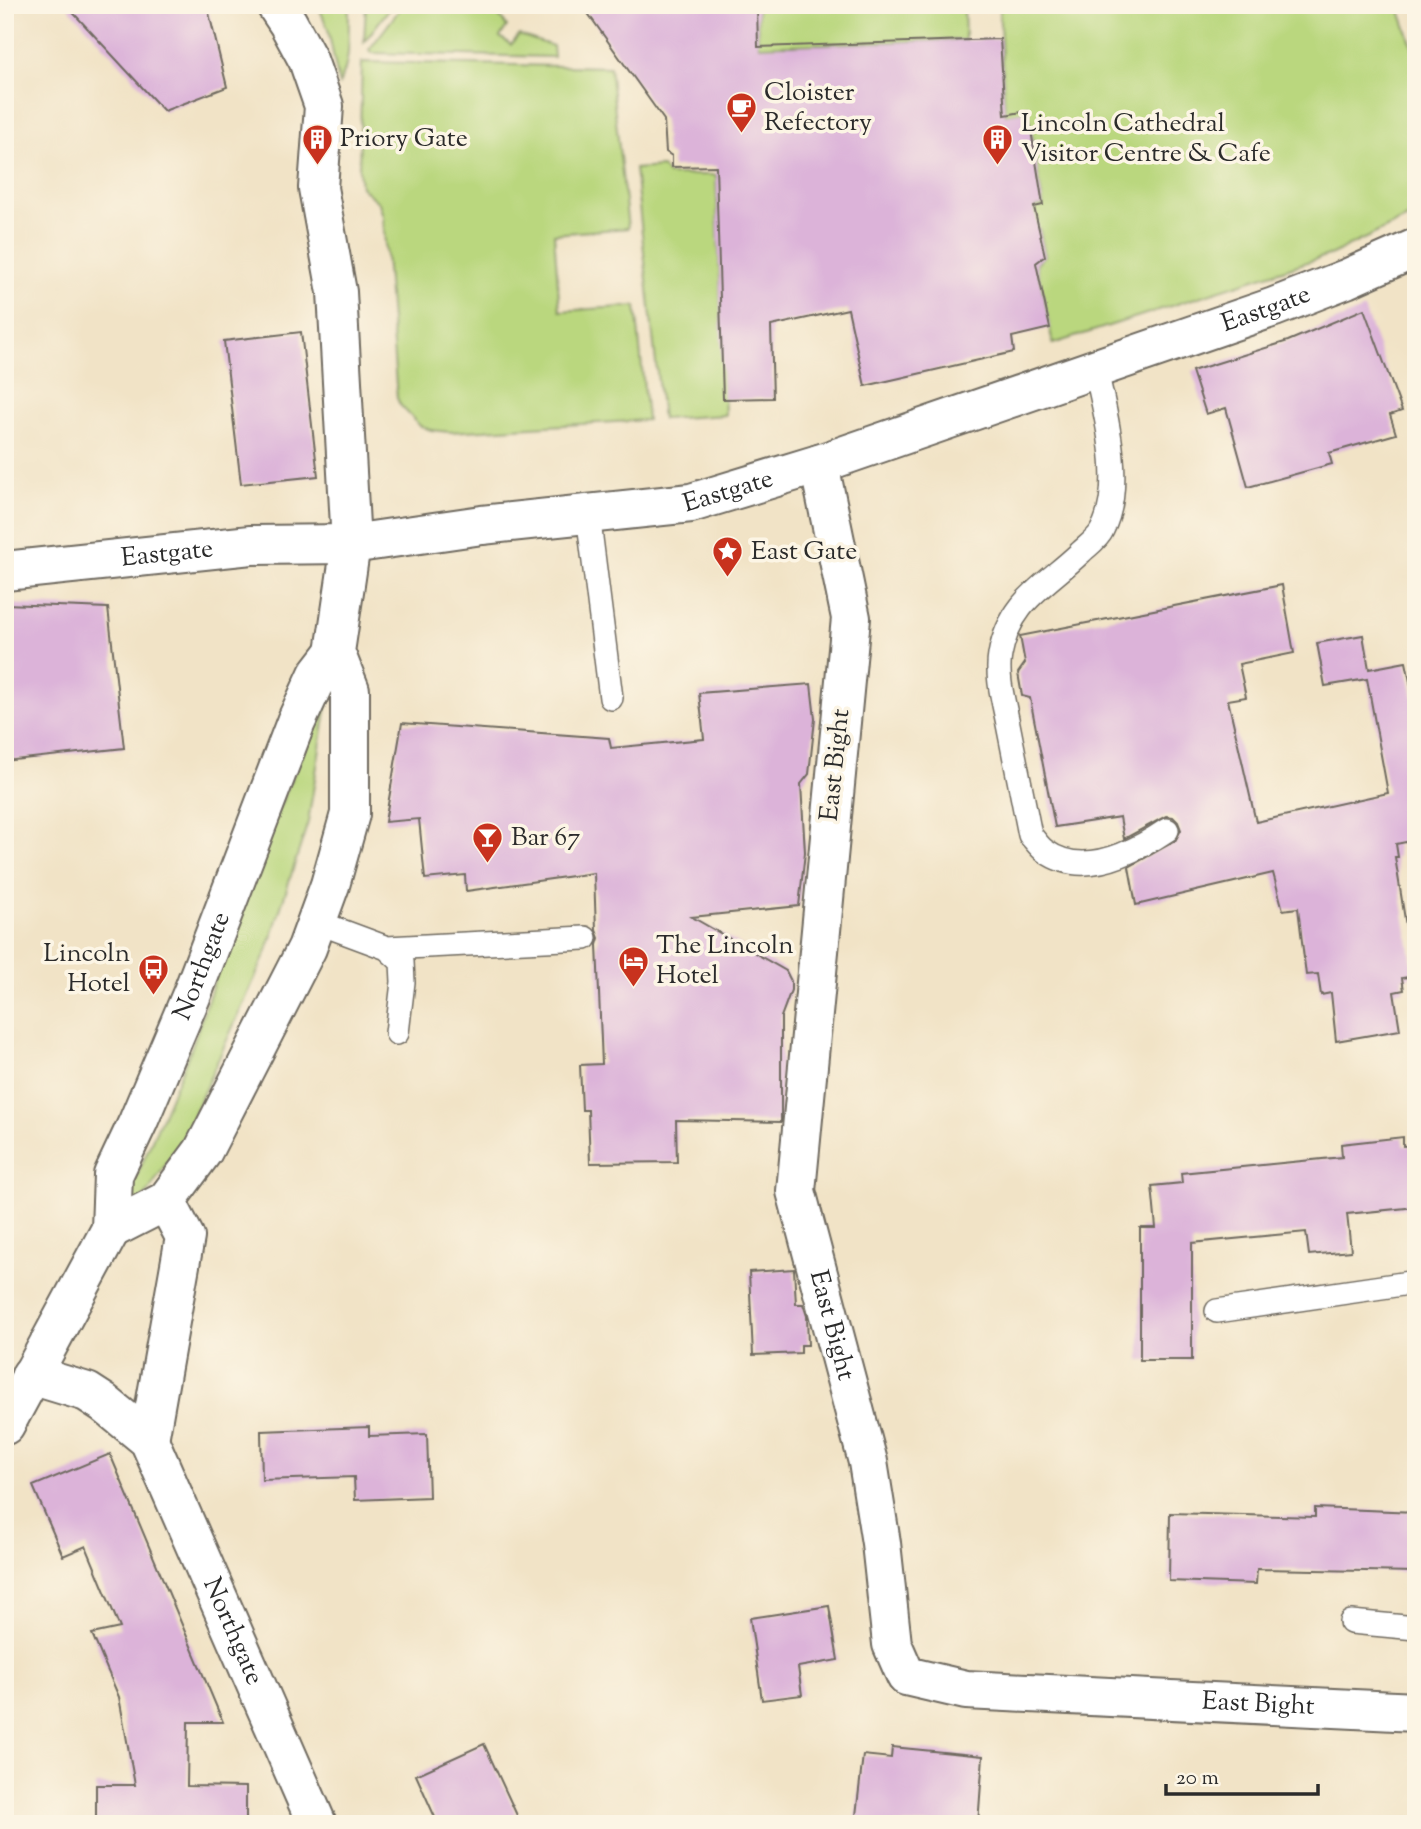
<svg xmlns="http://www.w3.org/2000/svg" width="1421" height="1829" font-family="'Sorts Mill Goudy',serif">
<rect width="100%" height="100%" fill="#fcf5e5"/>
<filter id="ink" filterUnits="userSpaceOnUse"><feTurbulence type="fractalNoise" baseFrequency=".0143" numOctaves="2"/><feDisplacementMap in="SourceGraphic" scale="14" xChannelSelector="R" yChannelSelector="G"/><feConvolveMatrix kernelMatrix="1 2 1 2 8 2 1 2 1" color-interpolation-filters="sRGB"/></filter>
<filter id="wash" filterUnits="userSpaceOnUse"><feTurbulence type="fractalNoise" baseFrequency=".00686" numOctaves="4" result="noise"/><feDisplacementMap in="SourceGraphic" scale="28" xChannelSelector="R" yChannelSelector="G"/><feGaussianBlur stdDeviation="1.57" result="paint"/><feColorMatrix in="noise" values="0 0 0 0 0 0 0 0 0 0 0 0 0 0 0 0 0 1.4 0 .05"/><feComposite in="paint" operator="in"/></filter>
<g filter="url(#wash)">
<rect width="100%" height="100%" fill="#f1e3c6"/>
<!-- green -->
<path fill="#bad77e" stroke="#728154" stroke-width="2" d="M 318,5 L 349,5 C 348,30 352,62 339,84 L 328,29 Z
M 366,5 L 392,5 L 364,42 Z
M 403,5 L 490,5 L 507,26 L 500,37 L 511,45 L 519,35 L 553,46 L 554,57 L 371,53 L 369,50 Z
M 757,5 L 964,5 L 965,40 L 758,46 Z
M 999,5 L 1398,5 L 1416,57 L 1416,214 L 1332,254 L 1053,344 L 1036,264 L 1045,256 L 1039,228 L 1028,224 L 1024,209 L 1043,205 L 1028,112 L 1005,115 Z
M 362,62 L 610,67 L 628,228 L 554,234 L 560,311 L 636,306 L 647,420 L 449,432 L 431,430 L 420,426 L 400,405 L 397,398 L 383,217 L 379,203 L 361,187 L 359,170 Z
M 662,167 L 668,175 L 716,175 L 725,415 L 662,419 L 635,169 Z
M 329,692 L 308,822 L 267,951 L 183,1138 L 140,1204 L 126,1201 L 191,1049 L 220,964 L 278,810 Z"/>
<g id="blocks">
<!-- building -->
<path fill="#dcb3d9" d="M 66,5 L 207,5 L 227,87 L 164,111 Z
M 582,5 L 757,5 L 758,47 L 1000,39 L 1005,115 L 1028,111 L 1043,205 L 1034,207 L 1045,256 L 1036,263 L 1050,328 L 1012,337 L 1014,352 L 865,386 L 848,309 L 771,326 L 773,398 L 723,399 L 716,166 L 672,167 L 672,156 L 666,152 L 664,120 Z
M 1364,309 L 1402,411 L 1390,415 L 1396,434 L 1329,453 L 1332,464 L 1248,487 L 1226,408 L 1206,414 L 1192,371 L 1288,341 Z
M 301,332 L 318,476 L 241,484 L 224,341 Z
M 1282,585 L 1294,653 L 1239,664 L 1246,697 L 1228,700 L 1256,822 L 1388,793 L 1367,679 L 1325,686 L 1317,643 L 1363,635 L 1369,669 L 1406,662 L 1416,711 L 1416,840 L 1396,844 L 1398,857 L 1395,857 L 1414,976 L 1402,978 L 1404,990 L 1394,992 L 1400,1030 L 1336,1041 L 1331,993 L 1321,995 L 1318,974 L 1306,975 L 1298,908 L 1283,910 L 1273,873 L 1136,905 L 1129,867 L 1175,841 L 1181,830 L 1178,822 L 1173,817 L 1166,816 L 1124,839 L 1120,817 L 1055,827 L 1030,698 L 1022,696 L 1018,673 L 1025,663 L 1020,636 Z
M 5,604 L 108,608 L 124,748 L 5,761 Z
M 811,684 L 815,719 L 809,774 L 801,784 L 805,852 L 799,906 L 692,917 L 786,971 L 791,981 L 791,990 L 781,1017 L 781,1122 L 676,1120 L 677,1162 L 590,1163 L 588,1110 L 582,1110 L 580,1065 L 602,1064 L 597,945 L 599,938 L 596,930 L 594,873 L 466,891 L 465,875 L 425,879 L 419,819 L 385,822 L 402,723 L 609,738 L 611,748 L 704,739 L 699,693 Z
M 1403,1137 L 1403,1146 L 1416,1145 L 1416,1207 L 1347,1214 L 1351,1251 L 1309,1255 L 1306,1232 L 1192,1243 L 1192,1360 L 1140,1360 L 1140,1228 L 1156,1228 L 1152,1186 L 1182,1183 L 1181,1173 L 1342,1157 L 1341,1144 Z
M 794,1269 L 796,1304 L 803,1304 L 807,1316 L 808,1345 L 801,1345 L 801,1353 L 753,1355 L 749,1272 Z
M 369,1427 L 369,1436 L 427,1434 L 429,1497 L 355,1500 L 354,1477 L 262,1480 L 261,1431 Z
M 110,1454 L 223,1722 L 188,1722 L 187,1786 L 246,1787 L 246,1824 L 96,1824 L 96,1785 L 135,1785 L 119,1697 L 92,1634 L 120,1628 L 86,1546 L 63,1556 L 33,1486 Z
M 1315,1508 L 1416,1512 L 1416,1572 L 1257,1569 L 1256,1584 L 1169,1581 L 1170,1513 L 1315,1517 Z
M 829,1606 L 838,1660 L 798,1667 L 802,1695 L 762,1700 L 750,1618 Z
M 484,1744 L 521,1824 L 438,1824 L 416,1775 Z
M 892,1747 L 983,1756 L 978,1824 L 855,1824 L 863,1755 L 891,1758 Z"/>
</g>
</g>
<g filter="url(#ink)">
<use href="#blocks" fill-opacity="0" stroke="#706b61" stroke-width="2"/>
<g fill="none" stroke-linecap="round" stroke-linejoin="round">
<defs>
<path id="service" d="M 1095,367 C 1106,414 1125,486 1102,530 C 1098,539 1087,546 1080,553 C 1044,587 1010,601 1000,655 C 996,677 1004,703 1008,724 C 1015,761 1023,798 1030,835 C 1035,840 1039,847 1045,851 C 1083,879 1133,853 1167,830
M 588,514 L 611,698
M 317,922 L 387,948 L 402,962 L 403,982 L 397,1033
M 387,948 L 585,938
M 1217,1311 L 1416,1282
M 1351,1622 L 1416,1628"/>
<g id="minor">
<path id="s1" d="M 276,5 L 288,23 L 308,60 L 324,106 L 318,188 L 337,292 L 351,544 L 482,525 L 691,503 L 819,464 L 1274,307 L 1346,279 L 1416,248"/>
<path id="s2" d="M 819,464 L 851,618 L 796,1191 L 868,1462 L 881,1543 L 892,1644 L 906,1676 L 966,1690 L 1416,1712"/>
</g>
<g id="tertiary">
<path id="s3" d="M 5,571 L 251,545 L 351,544 L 335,652 L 350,690 L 350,814 L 330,885 L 307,948 L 203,1151 L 166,1201 L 111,1229"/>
<path id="s4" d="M 31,1375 L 87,1392 L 104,1403 L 149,1440 L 317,1824"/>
<path id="s5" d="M 5,1425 L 111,1229 L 113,1175 L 138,1122 L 192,994 L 296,722 L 318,674 L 335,652"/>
<path d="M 149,1440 L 185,1237 L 166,1201"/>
</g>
</defs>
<!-- service casing -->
<use href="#service" stroke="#706b61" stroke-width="26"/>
<!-- minor casing -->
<use href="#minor" stroke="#706b61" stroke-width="42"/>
<!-- tertiary casing -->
<use href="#tertiary" stroke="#706b61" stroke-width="42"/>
<!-- service -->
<use href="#service" stroke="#fff" stroke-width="23"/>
<!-- minor -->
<use href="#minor" stroke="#fff" stroke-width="38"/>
<!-- tertiary -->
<use href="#tertiary" stroke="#fff" stroke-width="38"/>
</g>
</g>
<!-- icons -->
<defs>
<symbol id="cafe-pin" viewBox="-11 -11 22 30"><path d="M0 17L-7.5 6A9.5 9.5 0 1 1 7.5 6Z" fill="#c8321e" stroke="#fcf5e5"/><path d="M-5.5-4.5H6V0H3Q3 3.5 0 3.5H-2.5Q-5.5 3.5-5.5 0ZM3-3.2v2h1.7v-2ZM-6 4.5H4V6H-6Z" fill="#fff"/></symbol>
<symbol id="building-pin" viewBox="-11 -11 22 30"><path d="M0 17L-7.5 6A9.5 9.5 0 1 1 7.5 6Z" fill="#c8321e" stroke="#fcf5e5"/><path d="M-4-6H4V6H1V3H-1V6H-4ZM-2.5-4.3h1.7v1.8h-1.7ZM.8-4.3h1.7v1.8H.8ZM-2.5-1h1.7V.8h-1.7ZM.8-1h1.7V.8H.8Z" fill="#fff"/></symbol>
<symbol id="sight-pin" viewBox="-11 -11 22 30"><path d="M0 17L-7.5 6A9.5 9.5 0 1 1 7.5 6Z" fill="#c8321e" stroke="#fcf5e5"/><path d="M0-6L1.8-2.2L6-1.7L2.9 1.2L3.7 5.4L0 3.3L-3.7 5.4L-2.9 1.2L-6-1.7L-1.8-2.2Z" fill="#fff"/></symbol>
<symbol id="bar-pin" viewBox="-11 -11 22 30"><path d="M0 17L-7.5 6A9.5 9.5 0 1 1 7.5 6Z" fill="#c8321e" stroke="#fcf5e5"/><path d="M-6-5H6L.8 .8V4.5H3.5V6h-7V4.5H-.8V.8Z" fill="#fff"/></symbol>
<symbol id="hotel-pin" viewBox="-11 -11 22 30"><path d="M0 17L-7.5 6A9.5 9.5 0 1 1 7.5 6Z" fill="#c8321e" stroke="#fcf5e5"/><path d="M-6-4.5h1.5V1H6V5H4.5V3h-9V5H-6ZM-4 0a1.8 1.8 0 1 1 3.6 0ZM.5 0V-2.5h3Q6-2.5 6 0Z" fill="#fff"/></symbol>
<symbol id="bus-pin" viewBox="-11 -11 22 30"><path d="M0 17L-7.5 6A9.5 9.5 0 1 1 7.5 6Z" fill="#c8321e" stroke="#fcf5e5"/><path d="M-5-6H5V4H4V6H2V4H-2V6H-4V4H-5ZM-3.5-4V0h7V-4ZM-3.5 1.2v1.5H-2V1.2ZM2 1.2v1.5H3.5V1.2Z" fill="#fff"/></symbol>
</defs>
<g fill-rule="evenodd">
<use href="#cafe-pin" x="724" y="90" width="35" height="47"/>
<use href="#building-pin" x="300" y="122" width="35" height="47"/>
<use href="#building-pin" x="980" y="122" width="35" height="47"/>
<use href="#sight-pin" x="710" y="534" width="35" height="47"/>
<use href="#bar-pin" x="470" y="820" width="35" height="47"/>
<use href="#hotel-pin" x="616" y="944" width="35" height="47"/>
<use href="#bus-pin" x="136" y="952" width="35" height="47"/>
</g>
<g text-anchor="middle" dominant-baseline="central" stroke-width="7" stroke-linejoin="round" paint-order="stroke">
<!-- poi labels -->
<g font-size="26" fill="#2b2b2b" stroke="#fcf5e5" text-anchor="start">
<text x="764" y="93">Cloister<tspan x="764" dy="30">Refectory</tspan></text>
<text x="1021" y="124">Lincoln Cathedral<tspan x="1021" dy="30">Visitor Centre &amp; Cafe</tspan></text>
<text x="340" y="139">Priory Gate</text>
<text x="751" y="552">East Gate</text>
<text x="511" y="838">Bar 67</text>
<text x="656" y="946">The Lincoln<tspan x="656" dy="30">Hotel</tspan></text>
<text x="130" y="954" text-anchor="end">Lincoln<tspan x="130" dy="30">Hotel</tspan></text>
</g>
<!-- street labels -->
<g font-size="26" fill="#2b2b2b" stroke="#fcf5e5">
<text stroke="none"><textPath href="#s1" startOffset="1502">Eastgate</textPath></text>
<text stroke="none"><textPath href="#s1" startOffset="934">Eastgate</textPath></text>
<text stroke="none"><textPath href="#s3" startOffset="163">Eastgate</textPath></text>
<text transform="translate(836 765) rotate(-84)">East Bight</text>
<text stroke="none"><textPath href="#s5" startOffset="504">Northgate</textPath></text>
<text stroke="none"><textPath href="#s2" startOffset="872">East Bight</textPath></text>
<text stroke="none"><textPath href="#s4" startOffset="346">Northgate</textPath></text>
<text stroke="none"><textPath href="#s2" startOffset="1586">East Bight</textPath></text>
</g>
</g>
<!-- margin -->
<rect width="1421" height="1829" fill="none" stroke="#fcf5e5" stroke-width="28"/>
<!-- scale -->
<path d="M1166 1784v10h152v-10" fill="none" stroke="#2b2b2b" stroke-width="3.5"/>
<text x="1176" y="1784" font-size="21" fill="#2b2b2b" stroke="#fcf5e5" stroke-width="5" paint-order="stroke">20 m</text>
</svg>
